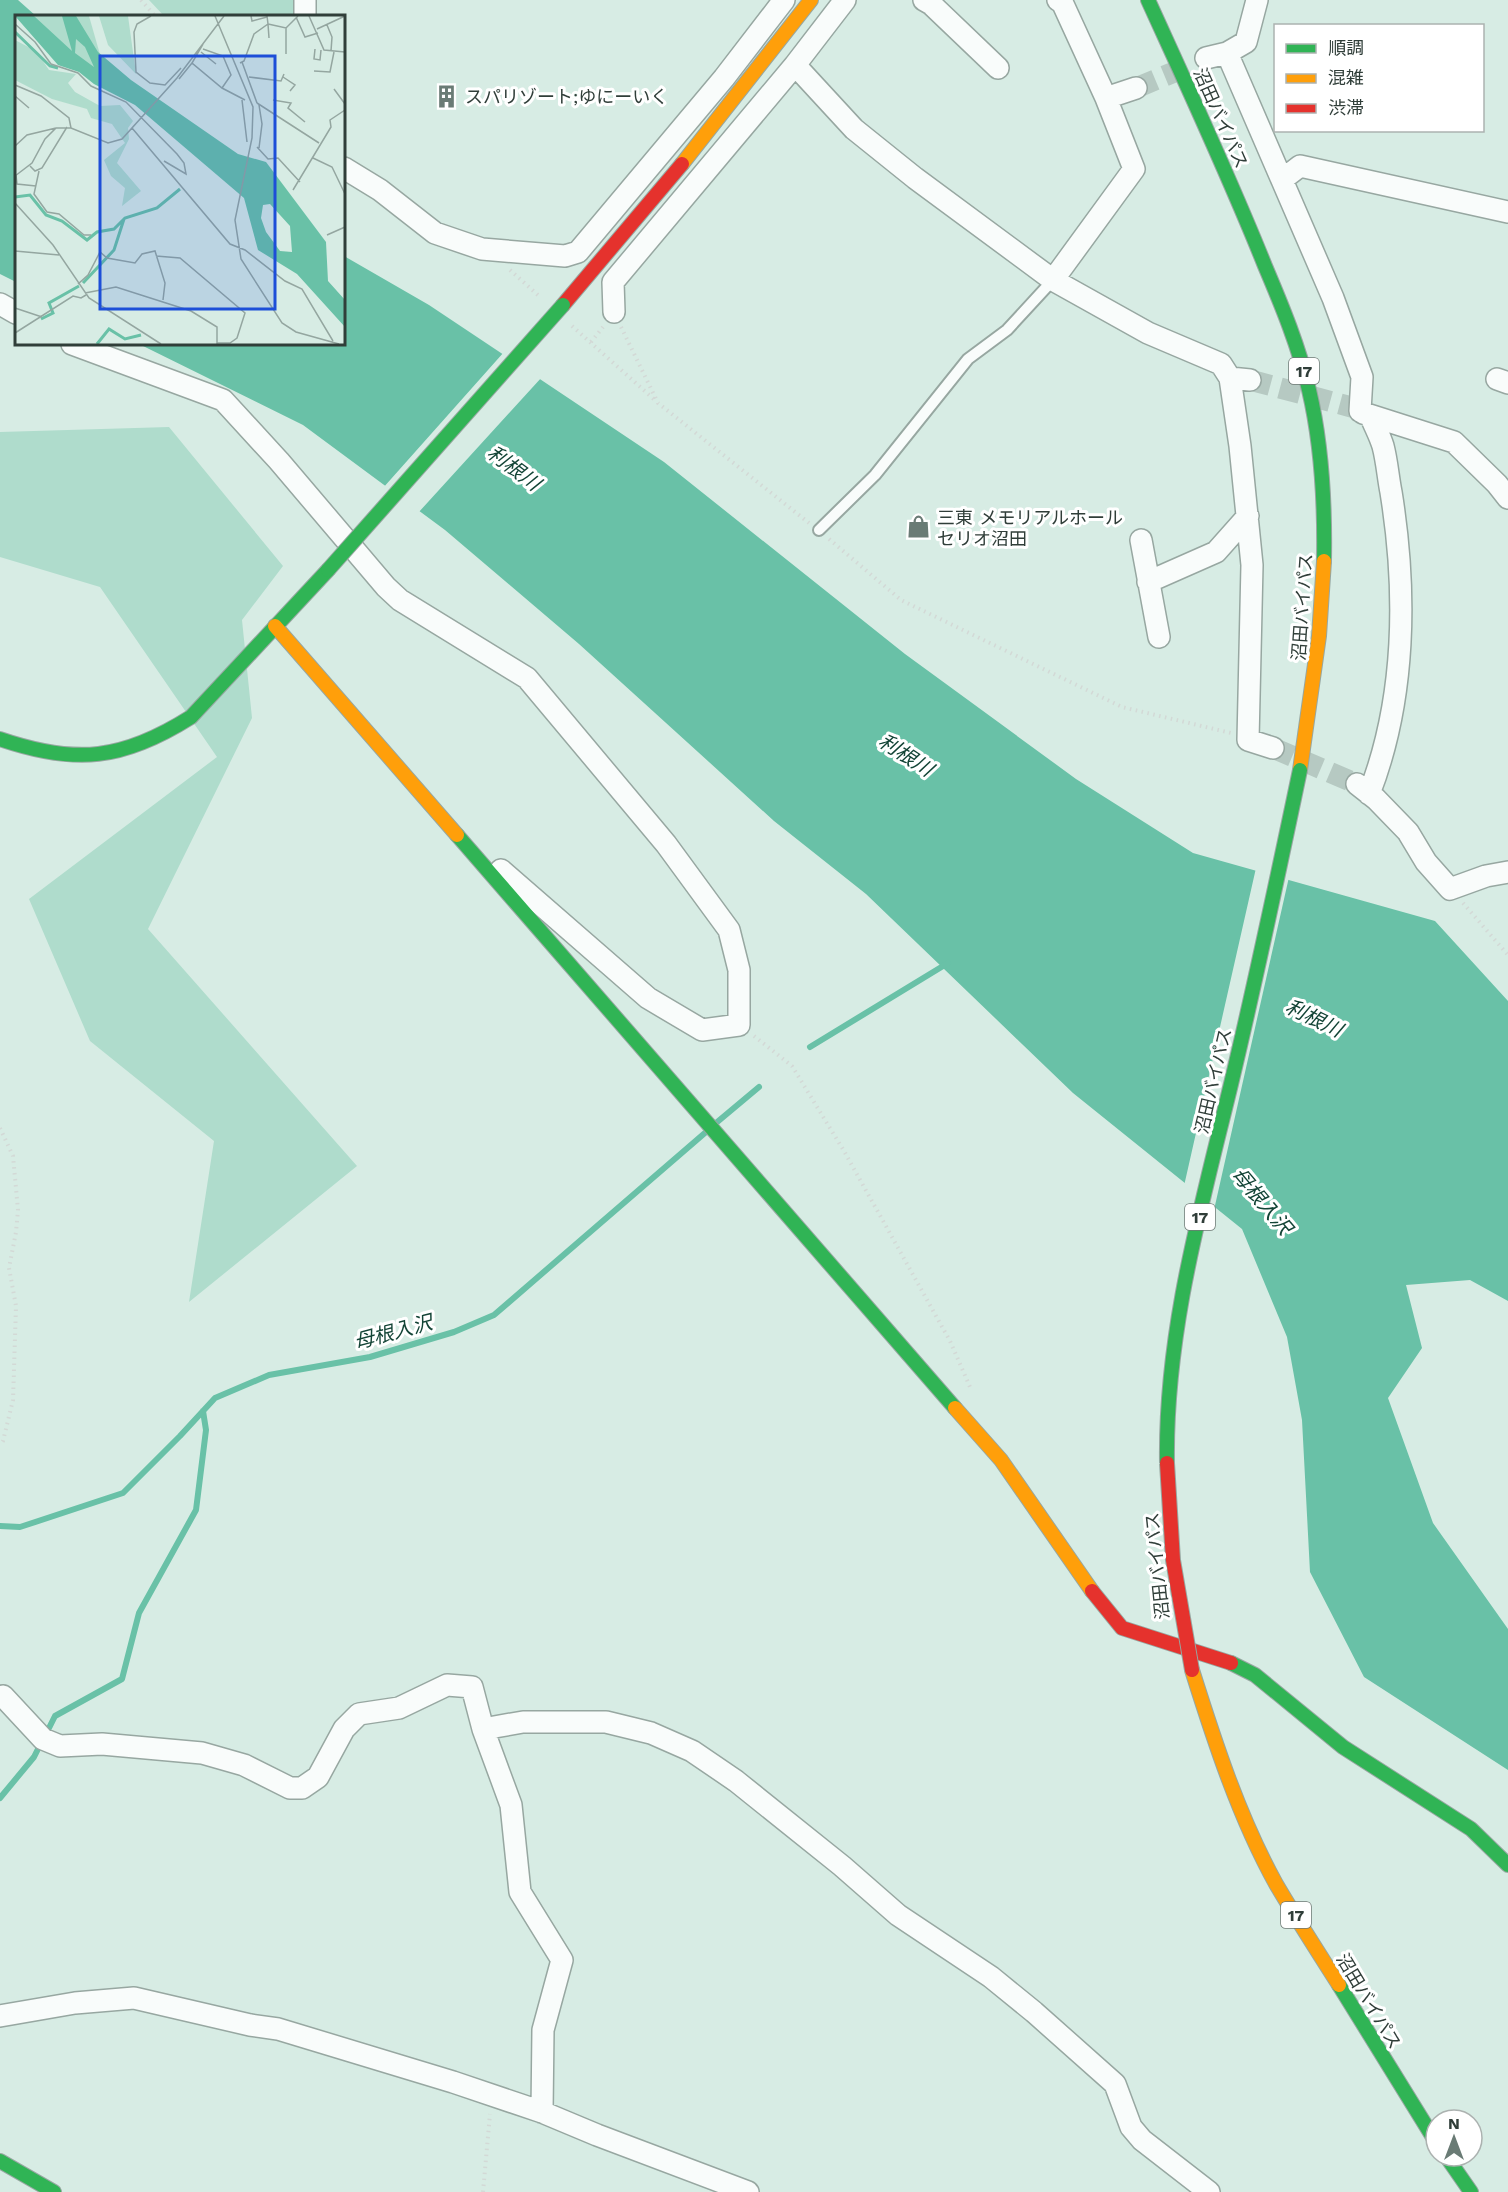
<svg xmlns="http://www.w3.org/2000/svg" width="1508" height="2192" font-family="'Work Sans','Noto Sans JP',sans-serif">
<rect width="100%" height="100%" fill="#d7ece4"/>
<!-- green -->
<path fill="#afdccc" d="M 149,0 L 300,0 L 300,16 L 164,16 Z
M 169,427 L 283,566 L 242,620 L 252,718 L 148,929 L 357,1166 L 189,1302 L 214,1141 L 90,1041 L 29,899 L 217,757 L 100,587 L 0,557 L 0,432 Z"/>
<!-- water -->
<path fill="#69c1a7" d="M 0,0 L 18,0 L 36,16 L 16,16 L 16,282 L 0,274 Z
M 344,256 L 429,305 L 664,462 L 905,654 L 1076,779 L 1193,853 L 1435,921 L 1508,1001 L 1508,1301 L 1470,1280 L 1406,1285 L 1422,1348 L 1388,1398 L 1433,1523 L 1508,1629 L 1508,1770 L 1364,1677 L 1310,1572 L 1302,1420 L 1287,1337 L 1242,1229 L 1073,1093 L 866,894 L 774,821 L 579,644 L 445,530 L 303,425 L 139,344 L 344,344 Z"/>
<!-- pier -->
<path fill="#d7ece4" d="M 504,352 L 542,377 L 418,513 L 383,488 Z
M 1256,868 L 1289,877 L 1214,1210 L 1184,1186 Z"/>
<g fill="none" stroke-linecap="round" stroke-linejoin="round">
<!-- stream -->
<path stroke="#69c1a7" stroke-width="6" d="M 810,1047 L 948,963
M 716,1123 L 759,1087
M 0,1526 L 20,1527 L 123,1493 L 180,1436 L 215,1398 L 269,1375 L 370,1357 L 454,1332 L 494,1315 L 706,1132
M 46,1734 L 55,1716 L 122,1679 L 139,1613 L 196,1510 L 206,1430 L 203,1411
M 0,1798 L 34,1757 L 41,1743"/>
<!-- street-tunnel -->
<path stroke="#b6c9c2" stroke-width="21" stroke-dasharray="21 10" stroke-linecap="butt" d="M 1136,88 L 1191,65
M 1250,380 L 1355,408
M 1273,748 L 1357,784"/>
<defs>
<path id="lane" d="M 819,530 L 875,475 L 968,359 L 1007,330 L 1053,280"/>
<path id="street" d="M 845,0 L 795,65 L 854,129 L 915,178 L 1053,280 L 1148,333 L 1221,364 L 1230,378 L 1250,380
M 924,0 L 931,4 L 998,68
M 305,16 L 305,0
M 1227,53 L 1333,298 L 1362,377 L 1360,411
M 1206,58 L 1227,53 L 1246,42 L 1257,0
M 1106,98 L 1136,88
M 344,168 L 380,190 L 435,233 L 482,249 L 565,256 L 578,252 L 724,78 L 784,0
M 1283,179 L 1300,166 L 1508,212
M 1053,280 L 1134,169 L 1106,98 L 1062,2 L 1058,0
M 0,304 L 16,313
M 614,312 L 613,282 L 795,65
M 72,344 L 223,400 L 279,461 L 386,587 L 400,600 L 527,678 L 666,844 L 729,930 L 739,970 L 739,1025 L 702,1030 L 648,998 L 501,870
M 1230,378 L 1240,446 L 1252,565 L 1248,740 L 1273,748
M 1497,379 L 1508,383
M 1363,413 L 1454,442 L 1497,484 L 1508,498
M 1141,540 L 1159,637
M 1148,582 L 1216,552 L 1248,516
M 1357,784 L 1376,799 L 1408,832 L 1426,862 L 1450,889 L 1486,876 L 1508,872
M 1369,794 C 1406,699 1407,591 1391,492 C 1388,477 1387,461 1383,446 C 1380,436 1375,427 1371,417
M 3,1696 L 43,1739 L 60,1746 L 102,1744 L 202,1753 L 244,1765 L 290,1788 L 302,1788 L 318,1777 L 344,1729 L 359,1714 L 399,1708 L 447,1685 L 472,1687 L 483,1729 L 511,1805 L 520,1892 L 562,1960 L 543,2030 L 542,2112
M 483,1729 L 523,1722 L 606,1722 L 651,1733 L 692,1751 L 736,1781 L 842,1866 L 898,1915 L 991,1977 L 1034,2012 L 1115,2084 L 1131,2127 L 1142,2140 L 1209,2192
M 0,2016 L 75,2003 L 134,1998 L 250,2025 L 278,2029 L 453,2082 L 542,2112 L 597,2135 L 748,2192"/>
<path id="fast" d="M 1148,0 C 1188,88 1229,176 1265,266 C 1282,306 1299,347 1309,390 C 1322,445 1325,504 1324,561
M 0,739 C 76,765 123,760 191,717 L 328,570
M 457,835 L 955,1408
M 1231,1663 L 1255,1675 L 1343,1747 L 1471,1829 L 1508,1865
M 1339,1985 L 1436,2142
M 1446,2156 L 1471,2192
M 0,2161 L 54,2192"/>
<path id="slow" d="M 682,164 L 811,0
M 275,626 L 457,835
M 1300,770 L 1319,636 L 1324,561
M 955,1408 L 1001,1460 L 1092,1591
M 1192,1670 C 1215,1743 1239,1817 1276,1884 C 1296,1918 1318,1952 1339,1985"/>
<path id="jam" d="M 563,305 L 682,164
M 1092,1591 L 1122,1628 L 1231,1663"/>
</defs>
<!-- lane casing -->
<use href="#lane" stroke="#97a7a1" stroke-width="14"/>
<!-- street casing -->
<use href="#street" stroke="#97a7a1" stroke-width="24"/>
<!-- fast casing -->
<use href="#fast" stroke="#97a7a1" stroke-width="16"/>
<!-- slow casing -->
<use href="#slow" stroke="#97a7a1" stroke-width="16"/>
<!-- jam casing -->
<use href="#jam" stroke="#97a7a1" stroke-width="16"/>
<!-- path -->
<path stroke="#d3d9d6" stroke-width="4" stroke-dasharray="1.5 4.5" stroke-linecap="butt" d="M 141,0 L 155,16
M 510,270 L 540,297
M 572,326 L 656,401
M 621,327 L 658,403 L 809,523
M 591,342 L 603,327
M 829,539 L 901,600 L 1122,707 L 1231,733
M 1463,903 L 1508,955
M 754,1036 L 792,1066 L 844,1151 L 950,1341 L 970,1387
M 0,1128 L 13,1156 L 18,1210 L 16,1232 L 9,1268 L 16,1306 L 13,1400 L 3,1441 L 0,1445
M 483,2192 L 490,2114"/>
<!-- lane -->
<use href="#lane" stroke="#f9fcfb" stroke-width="10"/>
<!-- street -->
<use href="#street" stroke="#f9fcfb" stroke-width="21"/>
<!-- fast -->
<use href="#fast" stroke="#30b455" stroke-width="14"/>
<!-- slow -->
<use href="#slow" stroke="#ff9f0a" stroke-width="14"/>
<!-- jam -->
<use href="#jam" stroke="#e5322d" stroke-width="14"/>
<defs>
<path id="fast-bridge" d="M 328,570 L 563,305
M 1167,1463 C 1165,1333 1201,1208 1231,1084 C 1256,980 1278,875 1300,770"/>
<path id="jam-bridge" d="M 1167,1463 L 1173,1560 L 1192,1670"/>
</defs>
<!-- fast-bridge casing -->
<use href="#fast-bridge" stroke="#97a7a1" stroke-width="16" stroke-linecap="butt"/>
<!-- jam-bridge casing -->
<use href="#jam-bridge" stroke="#97a7a1" stroke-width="16" stroke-linecap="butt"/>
<!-- fast-bridge -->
<use href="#fast-bridge" stroke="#30b455" stroke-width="14"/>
<!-- jam-bridge -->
<use href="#jam-bridge" stroke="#e5322d" stroke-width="14"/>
</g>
<!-- icons -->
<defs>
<symbol id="building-bare" viewBox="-9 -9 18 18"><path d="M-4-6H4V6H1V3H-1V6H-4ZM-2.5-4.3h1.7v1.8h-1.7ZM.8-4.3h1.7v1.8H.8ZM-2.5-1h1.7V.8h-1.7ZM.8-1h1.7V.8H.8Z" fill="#6a7b75" stroke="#fff" stroke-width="2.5" paint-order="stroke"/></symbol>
<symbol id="shop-bare" viewBox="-9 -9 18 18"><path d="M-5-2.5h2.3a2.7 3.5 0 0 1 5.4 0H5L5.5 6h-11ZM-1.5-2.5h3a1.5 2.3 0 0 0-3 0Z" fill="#6a7b75" stroke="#fff" stroke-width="2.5" paint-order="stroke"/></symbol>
</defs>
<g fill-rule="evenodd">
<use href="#building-bare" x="430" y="80" width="33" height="33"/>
<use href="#shop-bare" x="902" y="510" width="33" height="33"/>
</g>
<g text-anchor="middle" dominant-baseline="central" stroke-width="6" stroke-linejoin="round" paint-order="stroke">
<!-- shield labels -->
<g fill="#fff" stroke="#6e7874" stroke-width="1.5">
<rect x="1289" y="358" width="30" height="26" rx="4.5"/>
<rect x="1185" y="1204" width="30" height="26" rx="4.5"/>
<rect x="1281" y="1902" width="30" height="26" rx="4.5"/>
</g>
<g font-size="16" font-weight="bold" fill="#303e39">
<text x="1304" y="371">17</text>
<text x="1200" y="1217">17</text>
<text x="1296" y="1915">17</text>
</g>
<!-- poi labels -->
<g font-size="18" fill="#303e39" stroke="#fff" text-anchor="start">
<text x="465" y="96">スパリゾート;ゆにーいく</text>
<text x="937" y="517">三東 メモリアルホール<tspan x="937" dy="21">セリオ沼田</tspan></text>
</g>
<!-- street labels -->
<g font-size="18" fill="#303e39" stroke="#fff">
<text transform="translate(1221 118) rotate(66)">沼田バイパス</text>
<text transform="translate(1302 607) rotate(-86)">沼田バイパス</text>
<text transform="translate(1213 1081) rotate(-77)">沼田バイパス</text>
<text transform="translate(1157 1566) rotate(-96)">沼田バイパス</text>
<text transform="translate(1369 2001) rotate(59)">沼田バイパス</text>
</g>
<!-- water labels -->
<g font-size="20" font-style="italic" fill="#134436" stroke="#fff">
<text transform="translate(514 468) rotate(37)">利根川</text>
<text transform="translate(906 755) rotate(33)">利根川</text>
<text transform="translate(1314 1018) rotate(26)">利根川</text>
<text transform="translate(1262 1201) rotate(50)">母根入沢</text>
<text transform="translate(393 1332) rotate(-15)">母根入沢</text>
</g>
</g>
<!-- overview -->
<g transform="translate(15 15)">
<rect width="330" height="330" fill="#d7ece4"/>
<path d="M 9,1 L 74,1 L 94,71 ZM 84,1 L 113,1 L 121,59 L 93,30 ZM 0,25 L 21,36 L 34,55 L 61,59 L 53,68 L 60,77 L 85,91 L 105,90 L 118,106 L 113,113 L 114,124 L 102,148 L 126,176 L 107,191 L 110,173 L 96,161 L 89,145 L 110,128 L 97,109 L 76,103 L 72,94 L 37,84 L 0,65 Z" fill="#afdccc"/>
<path d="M 0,1 L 19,1 L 57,36 L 47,1 L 61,1 L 83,37 L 116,65 L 223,139 L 251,147 L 311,227 L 313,266 L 330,285 L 330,312 L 282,259 L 243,235 L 229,183 L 120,90 L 79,69 L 64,57 L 43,50 ZM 61,24 L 70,32 L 79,52 L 60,38 ZM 255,189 L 275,211 L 277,237 L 265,236 L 251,217 L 246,203 L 248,190 Z" fill="#69c1a7" fill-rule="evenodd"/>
<path fill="none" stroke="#69c1a7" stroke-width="3" d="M 0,17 L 35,51 L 43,53M 0,182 L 15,180 L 31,200 L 47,206 L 72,225 L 82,217 L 99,214 L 110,203 L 142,193 L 165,174M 68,268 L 99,235 L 109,204M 26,304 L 38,298 L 34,288 L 64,271M 82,329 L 94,314 L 110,324 L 126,320"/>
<path fill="none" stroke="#94a6a0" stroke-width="1.5" d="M 136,1 L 122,9 L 119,17 L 121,57 L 135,68 L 150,70 L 166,53M 200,1 L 238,92 L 237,123 L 220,205 L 226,244 L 267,308 L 281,317 L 324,329M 236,1 L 237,6 L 252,2M 294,1 L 309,35 L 330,37M 281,2 L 290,22 L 303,18M 0,9 L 20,27 L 36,49 L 63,58 L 76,71 L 111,87 L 162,139 L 169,148 L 171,159 L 149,146M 312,10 L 317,22 L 316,36M 271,13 L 271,39M 302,14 L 330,1M 254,23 L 253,9 L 271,13 L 283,1M 188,29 L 177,48 L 207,73 L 230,85M 188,34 L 208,41 L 216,60 L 207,73M 300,34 L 299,44 L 305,45 L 306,35M 186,37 L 201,49M 227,47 L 242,88M 225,48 L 229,46 L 239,19 L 253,9 L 252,1M 299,56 L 315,57 L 319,37M 234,62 L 266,66 L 269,59M 268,62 L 280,70 L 275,76M 164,64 L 177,48M 0,70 L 26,81 L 54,103 L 56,113M 319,74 L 330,89M 0,81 L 14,93M 227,85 L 232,127M 258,85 L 276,88 L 273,93 L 290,107M 242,88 L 304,128M 117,113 L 215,229 L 230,235 L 270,266 L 287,274 L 318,326M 0,131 L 12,120 L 41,113M 242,132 L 253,144 L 263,143 L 285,167M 244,133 L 247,109 L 244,90M 298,143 L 317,152 L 330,179M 15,151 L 20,156 L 27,153 L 52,112M 24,156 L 19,179 L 32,197 L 44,199 L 69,220 L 76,220M 1,160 L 2,169 L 21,171M 0,161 L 17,148 L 30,124 L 41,113 L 56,113 L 93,128 L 107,124 L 162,63 L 209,1M 278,175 L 316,112 L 315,105 L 330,95M 0,188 L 38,230 L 74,283 L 146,329M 312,220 L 330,212M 0,236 L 44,240M 141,241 L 165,243 L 230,298 L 222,323 L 215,328 L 202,328M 63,269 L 73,260 L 85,237 L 92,243 L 120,248 L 127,239 L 140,236 L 150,268 L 148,285M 70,278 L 101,272 L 176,296 L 202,312 L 202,329M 0,293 L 27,302M 0,318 L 58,281 L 66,283 L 71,280"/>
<path fill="#1d4ed8" fill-opacity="0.15" stroke="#1d4ed8" stroke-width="3" d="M 85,41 L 260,41 L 260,294 L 85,294 Z"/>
<rect width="330" height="330" fill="none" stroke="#303e39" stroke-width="3"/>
</g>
<!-- legend -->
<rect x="1274" y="24" width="210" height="108" fill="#ffffff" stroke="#acb2b0" stroke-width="1.5"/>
<rect x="1286" y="44" width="30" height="9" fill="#30b455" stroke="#acb2b0" stroke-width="1.5"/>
<text x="1328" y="54" font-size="18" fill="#303e39">順調</text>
<rect x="1286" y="74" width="30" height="9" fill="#ff9f0a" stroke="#acb2b0" stroke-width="1.5"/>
<text x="1328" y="84" font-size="18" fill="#303e39">混雑</text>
<rect x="1286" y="104" width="30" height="9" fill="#e5322d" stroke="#acb2b0" stroke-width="1.5"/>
<text x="1328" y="114" font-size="18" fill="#303e39">渋滞</text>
<!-- north arrow -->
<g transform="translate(1454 2138)"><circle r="28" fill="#ffffff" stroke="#acb2b0" stroke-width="1.5"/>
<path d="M0-4.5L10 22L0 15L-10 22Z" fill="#6a7b75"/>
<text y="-9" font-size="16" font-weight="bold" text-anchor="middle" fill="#303e39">N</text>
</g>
</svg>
